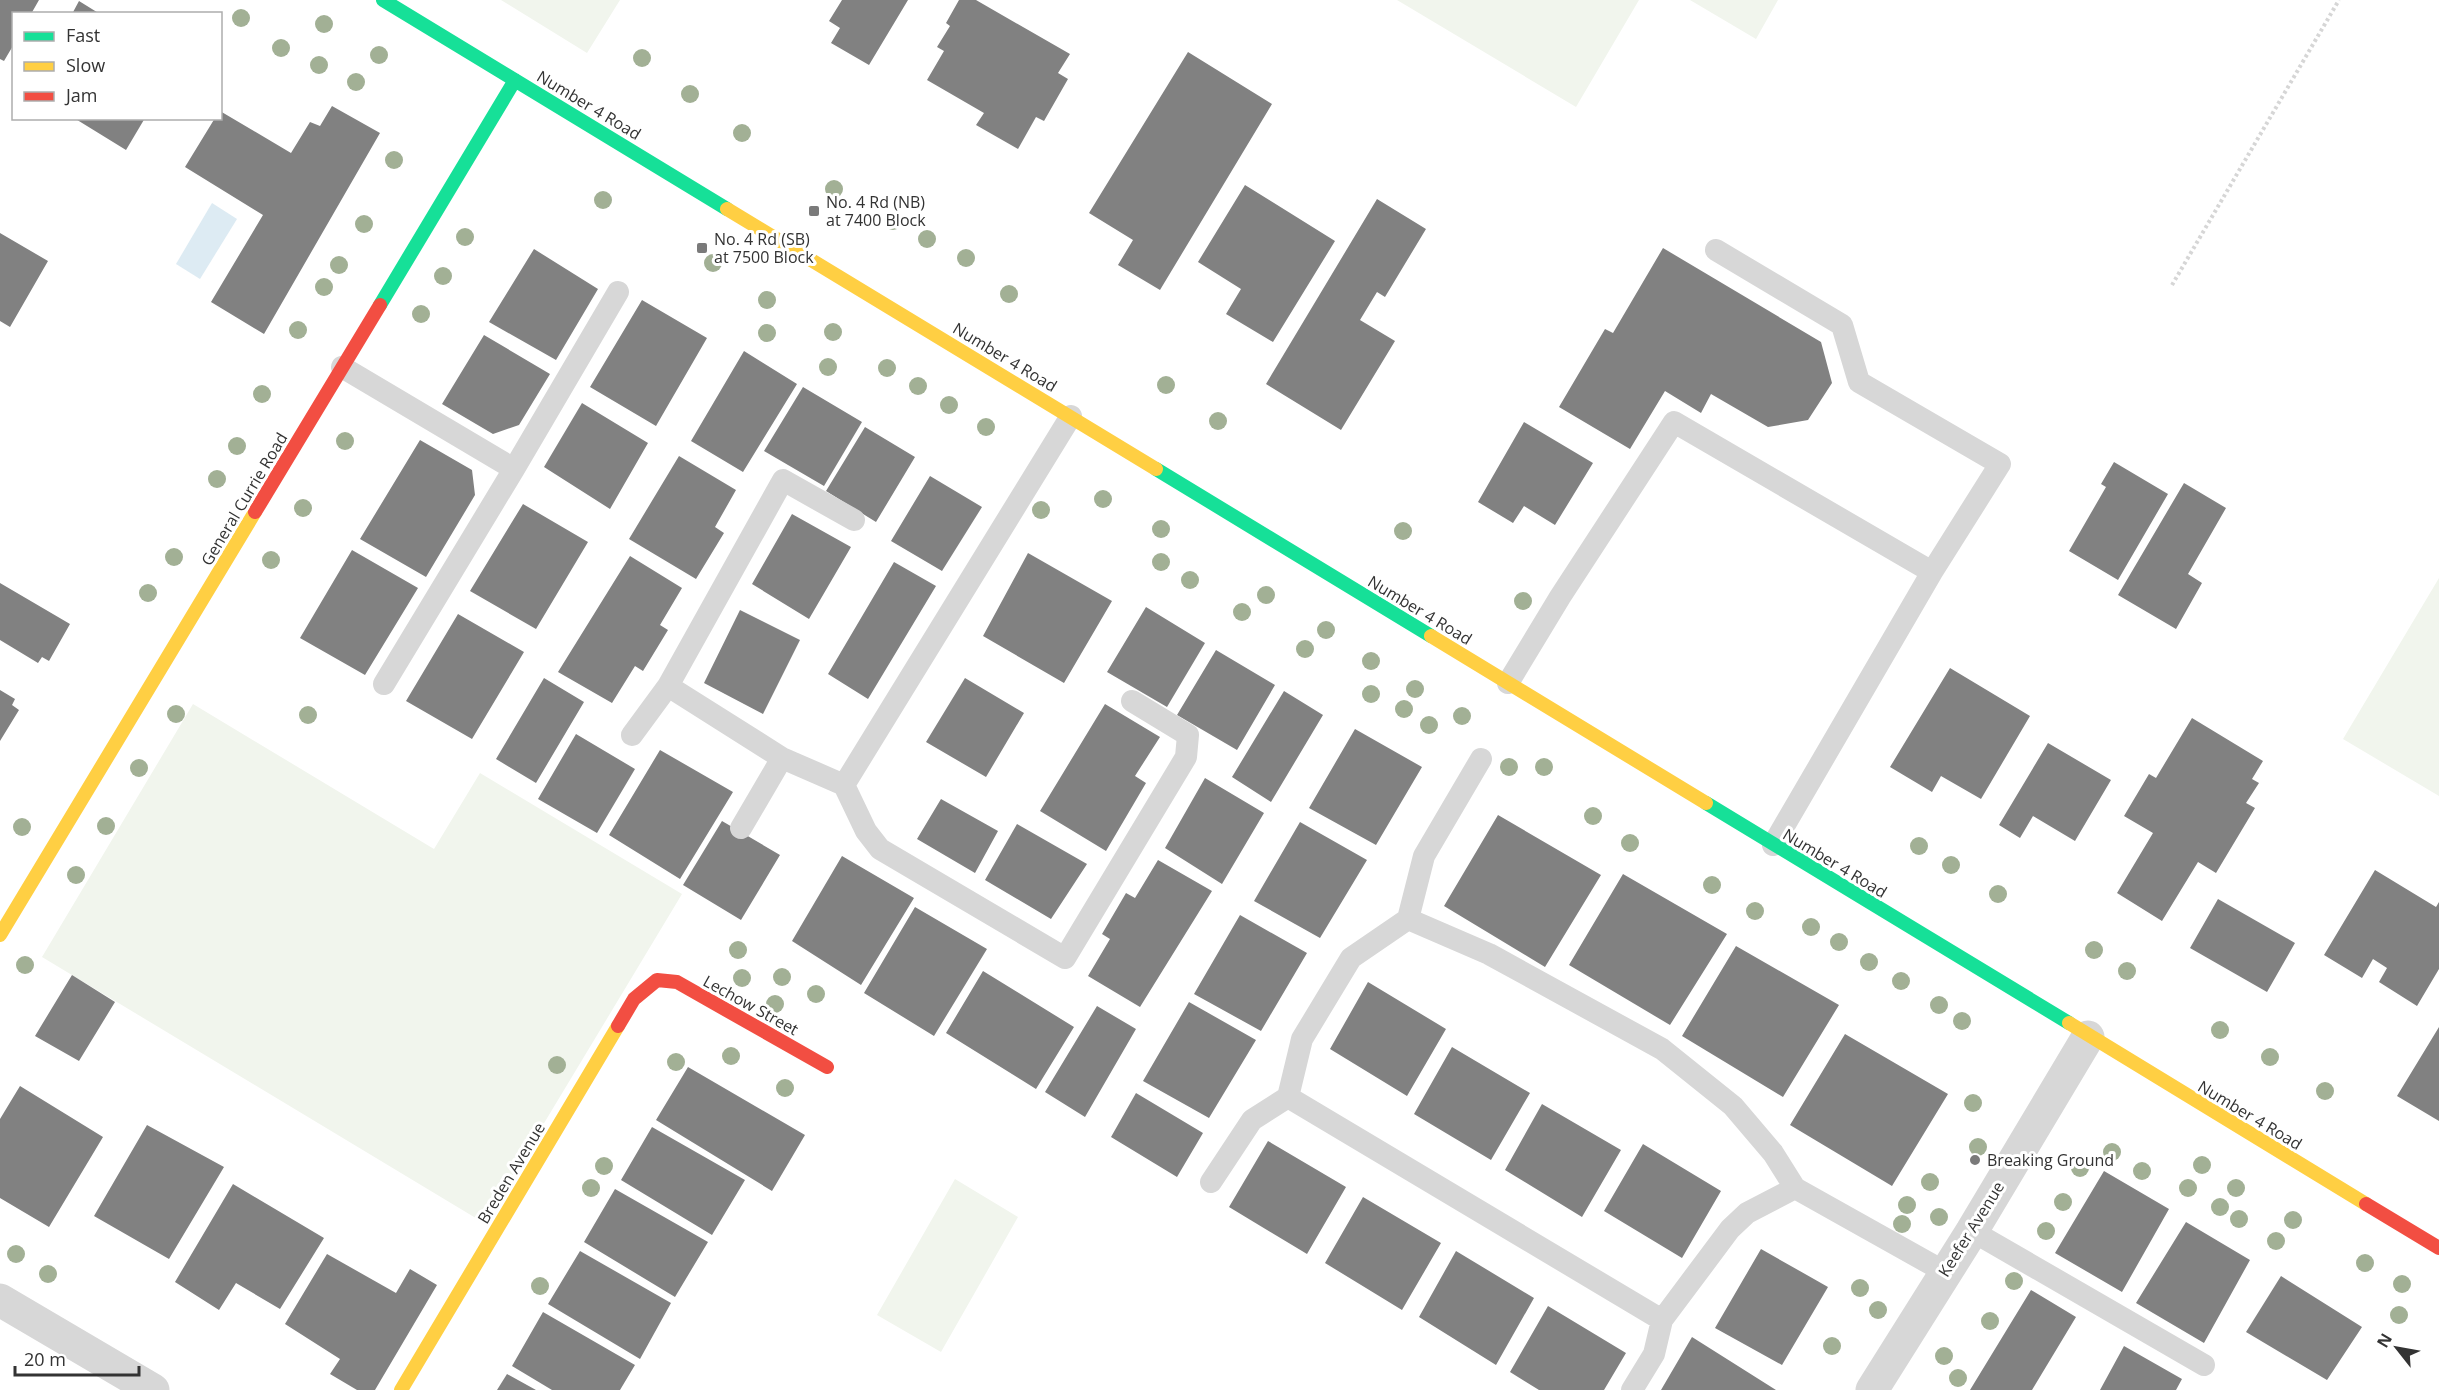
<svg xmlns="http://www.w3.org/2000/svg" width="2439" height="1390" font-family="'Open Sans',sans-serif">
<rect width="100%" height="100%" fill="#fff"/>
<!-- green -->
<path fill="#f1f5ed" d="M 501,0 L 620,0 L 587,53 Z
M 1397,0 L 1639,0 L 1576,107 Z
M 1690,0 L 1778,0 L 1756,39 Z
M 2439,578 L 2439,796 L 2343,739 Z
M 193,704 L 434,849 L 480,773 L 682,894 L 484,1223 L 42,957 Z
M 955,1179 L 1018,1217 L 941,1352 L 877,1315 Z"/>
<!-- water -->
<path fill="#ddebf3" d="M 212,203 L 237,219 L 200,279 L 176,264 Z"/>
<!-- building -->
<path fill="#818181" d="M 0,0 L 39,0 L 31,14 L 14,14 L 14,44 L 4,61 L 0,59 Z
M 842,0 L 908,0 L 869,65 L 831,43 L 840,28 L 829,21 Z
M 959,0 L 976,0 L 1070,54 L 1058,73 L 1068,79 L 1044,121 L 1036,117 L 1018,149 L 976,125 L 984,113 L 927,80 L 944,51 L 937,47 L 950,26 L 946,23 Z
M 79,1 L 100,14 L 72,14 Z
M 1188,52 L 1272,104 L 1160,290 L 1118,265 L 1133,240 L 1089,213 Z
M 332,106 L 380,133 L 264,334 L 211,302 L 263,215 L 185,167 L 215,118 L 220,118 L 220,111 L 291,153 L 310,122 L 320,126 Z
M 74,118 L 145,118 L 126,150 Z
M 1245,185 L 1335,241 L 1273,342 L 1226,314 L 1241,289 L 1198,262 Z
M 1377,199 L 1426,229 L 1385,297 L 1377,292 L 1360,320 L 1395,341 L 1341,430 L 1266,384 Z
M 0,233 L 48,261 L 10,327 L 0,321 Z
M 1663,248 L 1821,342 L 1832,383 L 1808,420 L 1768,427 L 1711,394 L 1701,413 L 1665,391 L 1630,449 L 1559,407 L 1605,329 L 1613,333 Z
M 534,249 L 598,289 L 556,360 L 489,322 Z
M 642,300 L 707,338 L 656,426 L 590,387 Z
M 484,335 L 550,374 L 519,425 L 493,434 L 442,404 Z
M 744,351 L 797,384 L 743,472 L 691,441 Z
M 803,387 L 862,422 L 824,486 L 764,451 Z
M 582,403 L 648,443 L 610,509 L 544,467 Z
M 1524,422 L 1593,463 L 1555,525 L 1524,506 L 1513,523 L 1478,502 Z
M 865,427 L 915,457 L 876,522 L 826,491 Z
M 420,440 L 472,470 L 475,495 L 426,577 L 360,539 Z
M 679,456 L 736,490 L 715,527 L 724,533 L 696,579 L 629,539 Z
M 2114,462 L 2168,494 L 2118,580 L 2069,551 L 2106,487 L 2101,484 Z
M 930,476 L 982,507 L 942,571 L 891,541 Z
M 2184,483 L 2226,508 L 2188,574 L 2202,583 L 2176,629 L 2118,595 Z
M 523,504 L 588,542 L 536,629 L 470,591 Z
M 792,514 L 851,547 L 809,619 L 752,584 Z
M 352,550 L 418,588 L 365,675 L 300,638 Z
M 1028,553 L 1112,601 L 1064,683 L 983,636 Z
M 630,556 L 682,588 L 660,625 L 668,630 L 643,671 L 635,666 L 612,703 L 558,672 Z
M 894,562 L 936,586 L 868,699 L 828,674 Z
M 0,583 L 70,624 L 49,661 L 42,657 L 38,663 L 0,640 Z
M 1146,607 L 1205,643 L 1167,707 L 1107,672 Z
M 740,610 L 800,640 L 763,714 L 704,683 Z
M 458,614 L 524,652 L 472,739 L 406,701 Z
M 1216,650 L 1275,685 L 1237,750 L 1177,715 Z
M 1950,668 L 2030,716 L 1981,799 L 1941,776 L 1932,792 L 1890,767 Z
M 544,678 L 584,702 L 536,783 L 496,759 Z
M 965,678 L 1024,713 L 986,777 L 926,742 Z
M 0,690 L 15,699 L 12,705 L 19,710 L 0,741 Z
M 1284,691 L 1323,715 L 1271,802 L 1232,777 Z
M 1105,704 L 1160,737 L 1135,776 L 1146,783 L 1106,851 L 1040,811 Z
M 2192,718 L 2263,761 L 2252,779 L 2259,783 L 2246,803 L 2255,808 L 2216,873 L 2198,862 L 2162,921 L 2117,893 L 2153,833 L 2124,816 L 2149,774 L 2156,778 Z
M 1355,729 L 1422,767 L 1376,845 L 1309,808 Z
M 576,734 L 635,769 L 597,833 L 538,799 Z
M 2048,743 L 2111,780 L 2075,841 L 2033,816 L 2020,838 L 1999,825 Z
M 660,750 L 733,792 L 680,879 L 609,835 Z
M 1205,778 L 1264,813 L 1222,884 L 1165,848 Z
M 941,799 L 998,831 L 975,873 L 917,839 Z
M 1498,815 L 1601,875 L 1545,967 L 1444,906 Z
M 722,821 L 780,855 L 741,920 L 683,885 Z
M 1300,822 L 1367,860 L 1320,938 L 1254,901 Z
M 1017,824 L 1087,864 L 1051,919 L 985,880 Z
M 842,856 L 914,898 L 861,985 L 792,941 Z
M 1158,860 L 1212,891 L 1140,1007 L 1088,976 L 1110,939 L 1102,934 L 1126,893 L 1135,898 Z
M 2375,870 L 2436,907 L 2439,902 L 2439,969 L 2417,1006 L 2379,982 L 2387,968 L 2373,959 L 2362,978 L 2324,955 Z
M 1623,874 L 1727,934 L 1670,1025 L 1569,965 Z
M 2218,899 L 2295,943 L 2267,992 L 2190,948 Z
M 915,907 L 987,949 L 934,1036 L 864,993 Z
M 1240,915 L 1307,953 L 1261,1031 L 1194,994 Z
M 1736,946 L 1839,1005 L 1783,1097 L 1682,1036 Z
M 983,971 L 1074,1027 L 1036,1089 L 946,1033 Z
M 72,975 L 115,1002 L 79,1061 L 35,1036 Z
M 1368,982 L 1446,1029 L 1407,1096 L 1330,1049 Z
M 1189,1002 L 1256,1040 L 1209,1118 L 1143,1081 Z
M 1097,1006 L 1136,1029 L 1085,1117 L 1045,1092 Z
M 2439,1027 L 2439,1121 L 2397,1096 Z
M 1845,1034 L 1948,1094 L 1892,1186 L 1790,1125 Z
M 1452,1047 L 1530,1093 L 1491,1160 L 1414,1114 Z
M 688,1067 L 805,1135 L 772,1191 L 656,1120 Z
M 20,1086 L 103,1137 L 49,1227 L 0,1198 L 0,1119 Z
M 1136,1093 L 1203,1133 L 1177,1177 L 1111,1137 Z
M 1542,1104 L 1621,1150 L 1582,1217 L 1505,1170 Z
M 147,1125 L 224,1167 L 169,1259 L 94,1216 Z
M 652,1127 L 745,1180 L 712,1235 L 621,1180 Z
M 1268,1141 L 1346,1187 L 1307,1254 L 1229,1207 Z
M 1643,1144 L 1721,1191 L 1682,1258 L 1604,1211 Z
M 2104,1171 L 2169,1209 L 2122,1292 L 2055,1253 Z
M 233,1184 L 324,1238 L 280,1309 L 236,1283 L 219,1310 L 175,1282 Z
M 615,1189 L 708,1242 L 675,1297 L 584,1242 Z
M 1363,1197 L 1441,1243 L 1402,1310 L 1325,1263 Z
M 2186,1222 L 2250,1260 L 2204,1343 L 2136,1303 Z
M 1761,1249 L 1828,1287 L 1782,1365 L 1715,1328 Z
M 580,1251 L 671,1303 L 640,1359 L 548,1304 Z
M 1456,1251 L 1534,1298 L 1496,1365 L 1419,1317 Z
M 327,1254 L 396,1293 L 410,1269 L 437,1285 L 375,1390 L 357,1390 L 330,1374 L 340,1359 L 285,1324 Z
M 2281,1276 L 2362,1327 L 2327,1380 L 2246,1332 Z
M 2031,1290 L 2076,1317 L 2032,1390 L 1970,1390 Z
M 1548,1306 L 1626,1353 L 1604,1390 L 1539,1390 L 1510,1372 Z
M 543,1312 L 635,1365 L 620,1390 L 552,1390 L 512,1366 Z
M 1692,1337 L 1776,1390 L 1661,1390 Z
M 2124,1346 L 2182,1379 L 2176,1390 L 2100,1390 Z
M 507,1374 L 536,1390 L 497,1390 Z"/>
<g fill="none" stroke-linecap="round" stroke-linejoin="round">
<!-- path -->
<path stroke="#d6d6d6" stroke-width="4" stroke-dasharray="3 3" stroke-linecap="butt" d="M 2172,285 L 2339,0"/>
<!-- lane -->
<path stroke="#d7d7d7" stroke-width="22" d="M 1716,250 L 1842,325 L 1859,382 L 2000,464 L 1932,572 L 1773,845
M 342,367 L 514,469
M 1508,683 L 1560,597 L 1674,422 L 1932,572
M 384,684 L 514,469 L 618,292
M 668,686 L 782,758 L 844,785 L 866,831 L 880,849 L 1065,958 L 1186,757 L 1188,735 L 1132,701
M 632,735 L 668,686 L 783,480 L 854,520
M 844,785 L 1071,416
M 741,828 L 782,758
M 1408,919 L 1424,856 L 1481,759
M 1288,1097 L 1302,1039 L 1351,958 L 1408,919 L 1489,954 L 1662,1049 L 1733,1106 L 1773,1153 L 1795,1188
M 1211,1182 L 1252,1120 L 1288,1097 L 1662,1320 L 1730,1229 L 1747,1213 L 1795,1188 L 1945,1272
M 1972,1231 L 2204,1365
M 1632,1390 L 1654,1354 L 1662,1320"/>
<!-- street -->
<path stroke="#d7d7d7" stroke-width="33" d="M 0,1300 L 153,1390
M 1872,1390 L 1972,1231 L 2088,1037"/>
<!-- fast -->
<path stroke="#16e098" stroke-width="14" d="M 383,0 L 727,209
M 380,305 L 515,80
M 1156,469 L 1431,636
M 1706,803 L 2069,1023"/>
<!-- slow -->
<path stroke="#ffcf43" stroke-width="14" d="M 727,209 L 1156,469
M 1431,636 L 1706,803
M 0,935 L 255,512
M 2069,1023 L 2366,1204
M 401,1390 L 618,1026"/>
<!-- jam -->
<path stroke="#f24e42" stroke-width="14" d="M 255,512 L 380,305
M 618,1026 L 634,999 L 657,980 L 677,982 L 827,1067
M 2366,1204 L 2439,1248"/>
</g>
<!-- trees -->
<g fill="#a2b095">
<circle cx="241" cy="18" r="9"/>
<circle cx="324" cy="24" r="9"/>
<circle cx="281" cy="48" r="9"/>
<circle cx="379" cy="55" r="9"/>
<circle cx="642" cy="58" r="9"/>
<circle cx="319" cy="65" r="9"/>
<circle cx="356" cy="82" r="9"/>
<circle cx="690" cy="94" r="9"/>
<circle cx="742" cy="133" r="9"/>
<circle cx="394" cy="160" r="9"/>
<circle cx="834" cy="189" r="9"/>
<circle cx="603" cy="200" r="9"/>
<circle cx="893" cy="221" r="9"/>
<circle cx="364" cy="224" r="9"/>
<circle cx="465" cy="237" r="9"/>
<circle cx="927" cy="239" r="9"/>
<circle cx="966" cy="258" r="9"/>
<circle cx="713" cy="263" r="9"/>
<circle cx="339" cy="265" r="9"/>
<circle cx="443" cy="276" r="9"/>
<circle cx="324" cy="287" r="9"/>
<circle cx="1009" cy="294" r="9"/>
<circle cx="767" cy="300" r="9"/>
<circle cx="421" cy="314" r="9"/>
<circle cx="298" cy="330" r="9"/>
<circle cx="833" cy="332" r="9"/>
<circle cx="767" cy="333" r="9"/>
<circle cx="828" cy="367" r="9"/>
<circle cx="887" cy="368" r="9"/>
<circle cx="1166" cy="385" r="9"/>
<circle cx="918" cy="386" r="9"/>
<circle cx="262" cy="394" r="9"/>
<circle cx="949" cy="405" r="9"/>
<circle cx="1218" cy="421" r="9"/>
<circle cx="986" cy="427" r="9"/>
<circle cx="345" cy="441" r="9"/>
<circle cx="237" cy="446" r="9"/>
<circle cx="217" cy="479" r="9"/>
<circle cx="1103" cy="499" r="9"/>
<circle cx="303" cy="508" r="9"/>
<circle cx="1041" cy="510" r="9"/>
<circle cx="1161" cy="529" r="9"/>
<circle cx="1403" cy="531" r="9"/>
<circle cx="174" cy="557" r="9"/>
<circle cx="271" cy="560" r="9"/>
<circle cx="1161" cy="562" r="9"/>
<circle cx="1190" cy="580" r="9"/>
<circle cx="148" cy="593" r="9"/>
<circle cx="1266" cy="595" r="9"/>
<circle cx="1523" cy="601" r="9"/>
<circle cx="1242" cy="612" r="9"/>
<circle cx="1326" cy="630" r="9"/>
<circle cx="1305" cy="649" r="9"/>
<circle cx="1371" cy="661" r="9"/>
<circle cx="1415" cy="689" r="9"/>
<circle cx="1371" cy="694" r="9"/>
<circle cx="1404" cy="709" r="9"/>
<circle cx="176" cy="714" r="9"/>
<circle cx="308" cy="715" r="9"/>
<circle cx="1462" cy="716" r="9"/>
<circle cx="1429" cy="725" r="9"/>
<circle cx="1509" cy="767" r="9"/>
<circle cx="1544" cy="767" r="9"/>
<circle cx="139" cy="768" r="9"/>
<circle cx="1593" cy="816" r="9"/>
<circle cx="106" cy="826" r="9"/>
<circle cx="22" cy="827" r="9"/>
<circle cx="1630" cy="843" r="9"/>
<circle cx="1919" cy="846" r="9"/>
<circle cx="1951" cy="865" r="9"/>
<circle cx="76" cy="875" r="9"/>
<circle cx="1712" cy="885" r="9"/>
<circle cx="1998" cy="894" r="9"/>
<circle cx="1755" cy="911" r="9"/>
<circle cx="1811" cy="927" r="9"/>
<circle cx="1839" cy="942" r="9"/>
<circle cx="738" cy="950" r="9"/>
<circle cx="2094" cy="950" r="9"/>
<circle cx="1869" cy="962" r="9"/>
<circle cx="25" cy="965" r="9"/>
<circle cx="2127" cy="971" r="9"/>
<circle cx="782" cy="977" r="9"/>
<circle cx="742" cy="978" r="9"/>
<circle cx="1901" cy="981" r="9"/>
<circle cx="816" cy="994" r="9"/>
<circle cx="775" cy="1004" r="9"/>
<circle cx="1939" cy="1005" r="9"/>
<circle cx="1962" cy="1021" r="9"/>
<circle cx="2220" cy="1030" r="9"/>
<circle cx="731" cy="1056" r="9"/>
<circle cx="2270" cy="1057" r="9"/>
<circle cx="676" cy="1062" r="9"/>
<circle cx="557" cy="1065" r="9"/>
<circle cx="785" cy="1088" r="9"/>
<circle cx="2325" cy="1091" r="9"/>
<circle cx="1973" cy="1103" r="9"/>
<circle cx="1978" cy="1147" r="9"/>
<circle cx="2112" cy="1152" r="9"/>
<circle cx="2202" cy="1165" r="9"/>
<circle cx="604" cy="1166" r="9"/>
<circle cx="2080" cy="1168" r="9"/>
<circle cx="2142" cy="1171" r="9"/>
<circle cx="1930" cy="1182" r="9"/>
<circle cx="591" cy="1188" r="9"/>
<circle cx="2188" cy="1188" r="9"/>
<circle cx="2236" cy="1188" r="9"/>
<circle cx="2063" cy="1202" r="9"/>
<circle cx="1907" cy="1205" r="9"/>
<circle cx="2220" cy="1207" r="9"/>
<circle cx="1939" cy="1217" r="9"/>
<circle cx="2239" cy="1219" r="9"/>
<circle cx="2293" cy="1220" r="9"/>
<circle cx="1902" cy="1224" r="9"/>
<circle cx="2046" cy="1231" r="9"/>
<circle cx="2276" cy="1241" r="9"/>
<circle cx="16" cy="1254" r="9"/>
<circle cx="2365" cy="1263" r="9"/>
<circle cx="48" cy="1274" r="9"/>
<circle cx="2014" cy="1281" r="9"/>
<circle cx="2402" cy="1284" r="9"/>
<circle cx="540" cy="1286" r="9"/>
<circle cx="1860" cy="1288" r="9"/>
<circle cx="1878" cy="1310" r="9"/>
<circle cx="2399" cy="1315" r="9"/>
<circle cx="1990" cy="1321" r="9"/>
<circle cx="1832" cy="1346" r="9"/>
<circle cx="1944" cy="1356" r="9"/>
<circle cx="1958" cy="1378" r="9"/>
</g>
<!-- markers -->
<g fill="#7a7a7a" stroke="#fff" stroke-width="2">
<rect x="808" y="205" width="12" height="12" rx="3"/>
<rect x="696" y="242" width="12" height="12" rx="3"/>
<circle cx="1975" cy="1160" r="6"/>
</g>
<g text-anchor="middle" dominant-baseline="central" stroke-width="6" stroke-linejoin="round" paint-order="stroke">
<!-- street labels -->
<g font-size="16" fill="#333" stroke="#fff">
<text transform="translate(589 105) rotate(31)">Number 4 Road</text>
<text transform="translate(1005 357) rotate(31)">Number 4 Road</text>
<text transform="translate(244 499) rotate(-59)">General Currie Road</text>
<text transform="translate(1420 610) rotate(31)">Number 4 Road</text>
<text transform="translate(1835 863) rotate(31)">Number 4 Road</text>
<text transform="translate(751 1005) rotate(29)">Lechow Street</text>
<text transform="translate(2250 1115) rotate(31)">Number 4 Road</text>
<text transform="translate(511 1173) rotate(-59)">Breden Avenue</text>
<text transform="translate(1971 1229) rotate(-58)">Keefer Avenue</text>
</g>
<!-- poi labels -->
<g font-size="16" fill="#333" stroke="#fff" text-anchor="start">
<text x="826" y="202">No. 4 Rd (NB)<tspan x="826" dy="18">at 7400 Block</tspan></text>
<text x="714" y="239">No. 4 Rd (SB)<tspan x="714" dy="18">at 7500 Block</tspan></text>
<text x="1987" y="1160">Breaking Ground</text>
</g>
</g>
<!-- legend -->
<rect x="12" y="12" width="210" height="108" fill="#ffffff" stroke="#adadad" stroke-width="1.5"/>
<rect x="24" y="32" width="30" height="9" fill="#16e098" stroke="#adadad" stroke-width="1.5"/>
<text x="66" y="42" font-size="18" fill="#333333">Fast</text>
<rect x="24" y="62" width="30" height="9" fill="#ffcf43" stroke="#adadad" stroke-width="1.5"/>
<text x="66" y="72" font-size="18" fill="#333333">Slow</text>
<rect x="24" y="92" width="30" height="9" fill="#f24e42" stroke="#adadad" stroke-width="1.5"/>
<text x="66" y="102" font-size="18" fill="#333333">Jam</text>
<!-- north arrow -->
<g transform="translate(2397 1348) rotate(301)" stroke="#ffffff" stroke-width="4.5" paint-order="stroke">
<path d="M0-4.5L10 22L0 15L-10 22Z" fill="#333333"/>
<text y="-9" font-size="16" font-weight="bold" text-anchor="middle" fill="#333333">N</text>
</g>
<!-- scale -->
<path d="M15 1366v9h124v-9" fill="none" stroke="#333333" stroke-width="3"/>
<text x="24" y="1366" font-size="18" fill="#333333" stroke="#ffffff" stroke-width="4.5" paint-order="stroke">20 m</text>
</svg>
